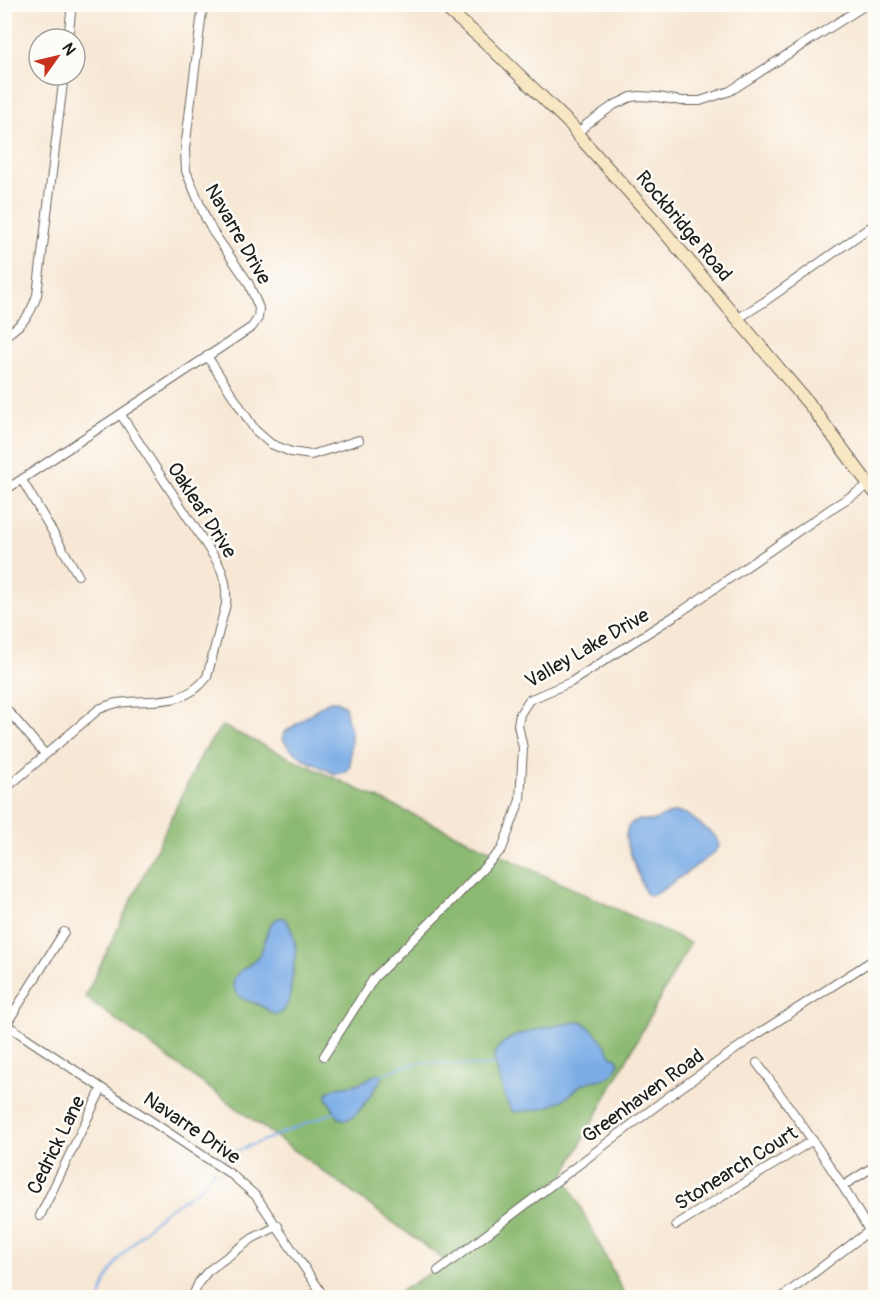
<svg xmlns="http://www.w3.org/2000/svg" width="880" height="1302" font-family="Pangolin,sans-serif">
<rect width="100%" height="100%" fill="#fdfcf7"/>
<filter id="ink" filterUnits="userSpaceOnUse"><feTurbulence type="fractalNoise" baseFrequency=".0167" numOctaves="2"/><feDisplacementMap in="SourceGraphic" scale="12" xChannelSelector="R" yChannelSelector="G"/><feConvolveMatrix kernelMatrix="1 2 1 2 8 2 1 2 1" color-interpolation-filters="sRGB"/></filter>
<filter id="wash" filterUnits="userSpaceOnUse"><feTurbulence type="fractalNoise" baseFrequency=".008" numOctaves="4" result="noise"/><feDisplacementMap in="SourceGraphic" scale="24" xChannelSelector="R" yChannelSelector="G"/><feGaussianBlur stdDeviation="1.35" result="paint"/><feColorMatrix in="noise" values="0 0 0 0 0 0 0 0 0 0 0 0 0 0 0 0 0 1.4 0 .05"/><feComposite in="paint" operator="in"/></filter>
<g filter="url(#wash)">
<rect width="100%" height="100%" fill="#f7e7d4"/>
<!-- forest -->
<path fill="#8cba72" stroke="#546b47" stroke-width="1.5" d="M 222,726 L 690,943 L 564,1175 L 626,1297 L 392,1297 L 447,1262 L 85,997 L 203,752 Z"/>
<!-- water -->
<path fill="#7aace6" stroke="#4b6481" stroke-width="1.5" d="M 330,701 L 337,701 L 345,706 L 348,722 L 351,731 L 350,766 L 347,771 L 335,774 L 306,760 L 289,748 L 283,739 L 285,732 C 301,722 314,709 330,701 Z
M 675,812 L 687,814 L 715,836 L 718,841 L 719,847 L 713,854 L 659,892 L 652,895 L 648,895 L 645,892 L 627,844 L 626,835 L 628,827 L 633,822 L 639,820 L 651,821 Z
M 278,918 L 284,918 C 292,927 295,939 296,950 L 289,1001 L 282,1012 L 276,1015 C 269,1011 262,1006 255,1003 C 250,1001 245,1001 241,998 C 236,994 230,984 235,977 C 239,970 253,964 259,955 C 268,943 263,926 278,918 Z
M 582,1021 C 595,1031 605,1041 612,1057 L 615,1057 L 619,1062 C 611,1086 595,1076 581,1085 C 576,1088 572,1094 567,1097 C 550,1109 533,1111 513,1112 C 511,1108 508,1104 506,1100 C 504,1093 493,1060 494,1055 C 501,1031 560,1025 582,1021 Z
M 380,1073 L 383,1077 C 376,1086 359,1116 349,1119 C 346,1120 342,1119 339,1118 L 327,1098 L 327,1093 C 341,1083 345,1088 359,1083 C 366,1081 372,1075 380,1073 Z"/>
<g fill="none" stroke-linecap="round" stroke-linejoin="round">
<!-- stream -->
<path stroke="#7aace6" stroke-width="2" d="M 382,1075 L 401,1067 L 423,1062 L 478,1066 L 495,1065
M 223,1162 L 234,1152 L 335,1112
M 4,1297 L 5,1298
M 100,1298 L 106,1281 L 117,1261 L 144,1231 L 164,1212 L 198,1190 L 215,1170"/>
</g>
</g>
<g filter="url(#ink)">
<g fill="none" stroke-linecap="round" stroke-linejoin="round">
<defs>
<path id="street" d="M 68,39 L 72,4
M 577,134 L 587,124 L 614,105 L 631,97 L 639,96 L 657,97 L 682,101 L 700,101 L 730,91 L 867,4
M 737,319 L 764,302 L 876,223
M 4,337 C 23,323 30,317 37,295 L 64,75
M 207,356 L 255,430 L 271,444 L 291,452 L 311,455 L 359,440
M 22,480 L 78,575
M 4,491 L 252,327 L 258,318 L 259,308 L 248,282 L 213,232 L 206,219 L 186,171 L 185,149 L 203,4
M 4,706 L 45,754
M 4,790 L 99,709 C 105,707 111,704 117,703 C 151,698 184,708 207,677 L 226,604 C 227,588 225,577 218,563 L 121,415
M 4,1023 L 232,1175 L 256,1196 L 325,1298
M 4,1028 L 64,932
M 324,1056 L 374,978 L 451,902 L 502,849 L 520,800 L 523,748 L 518,725 L 520,714 L 529,700 L 571,682 L 682,611 L 829,510 L 869,485
M 757,1063 C 800,1121 841,1179 876,1243
M 843,1186 L 876,1165
M 40,1216 L 102,1088
M 676,1225 L 813,1140
M 438,1271 L 672,1094 L 756,1035 L 876,958
M 192,1298 L 199,1282 L 208,1271 L 253,1238 L 278,1226
M 781,1298 L 869,1231"/>
<path id="secondary" d="M 441,4 L 484,41 L 572,126 L 577,134 L 657,223 L 813,409 L 876,494"/>
</defs>
<!-- street casing -->
<use href="#street" stroke="#69635c" stroke-width="10"/>
<!-- secondary casing -->
<use href="#secondary" stroke="#69635c" stroke-width="14"/>
<!-- street -->
<use href="#street" stroke="#fff" stroke-width="8"/>
<!-- secondary -->
<use href="#secondary" stroke="#f9e7c3" stroke-width="12"/>
</g>
</g>
<g text-anchor="middle" dominant-baseline="central" stroke-width="5" stroke-linejoin="round" paint-order="stroke">
<!-- street labels -->
<g font-size="20" fill="#1c1c1c" stroke="#fdfcf7">
<text transform="translate(684 226) rotate(50)">Rockbridge Road</text>
<text transform="translate(238 234) rotate(60)">Navarre Drive</text>
<text transform="translate(202 510) rotate(57)">Oakleaf Drive</text>
<text transform="translate(587 648) rotate(-30)">Valley Lake Drive</text>
<text transform="translate(643 1096) rotate(-36)">Greenhaven Road</text>
<text transform="translate(192 1128) rotate(34)">Navarre Drive</text>
<text transform="translate(56 1145) rotate(-64)">Cedrick Lane</text>
<text transform="translate(736 1168) rotate(-32)">Stonearch Court</text>
</g>
</g>
<!-- margin -->
<rect width="880" height="1302" fill="none" stroke="#fdfcf7" stroke-width="24"/>
<!-- north arrow -->
<g transform="translate(57 57) rotate(56)"><circle r="28" fill="#fdfcf7" stroke="#a3a29f" stroke-width="1.5"/>
<path d="M0-4.5L10 22L0 15L-10 22Z" fill="#c8321e"/>
<text y="-9" font-size="16" font-weight="bold" text-anchor="middle" fill="#1c1c1c">N</text>
</g>
</svg>
